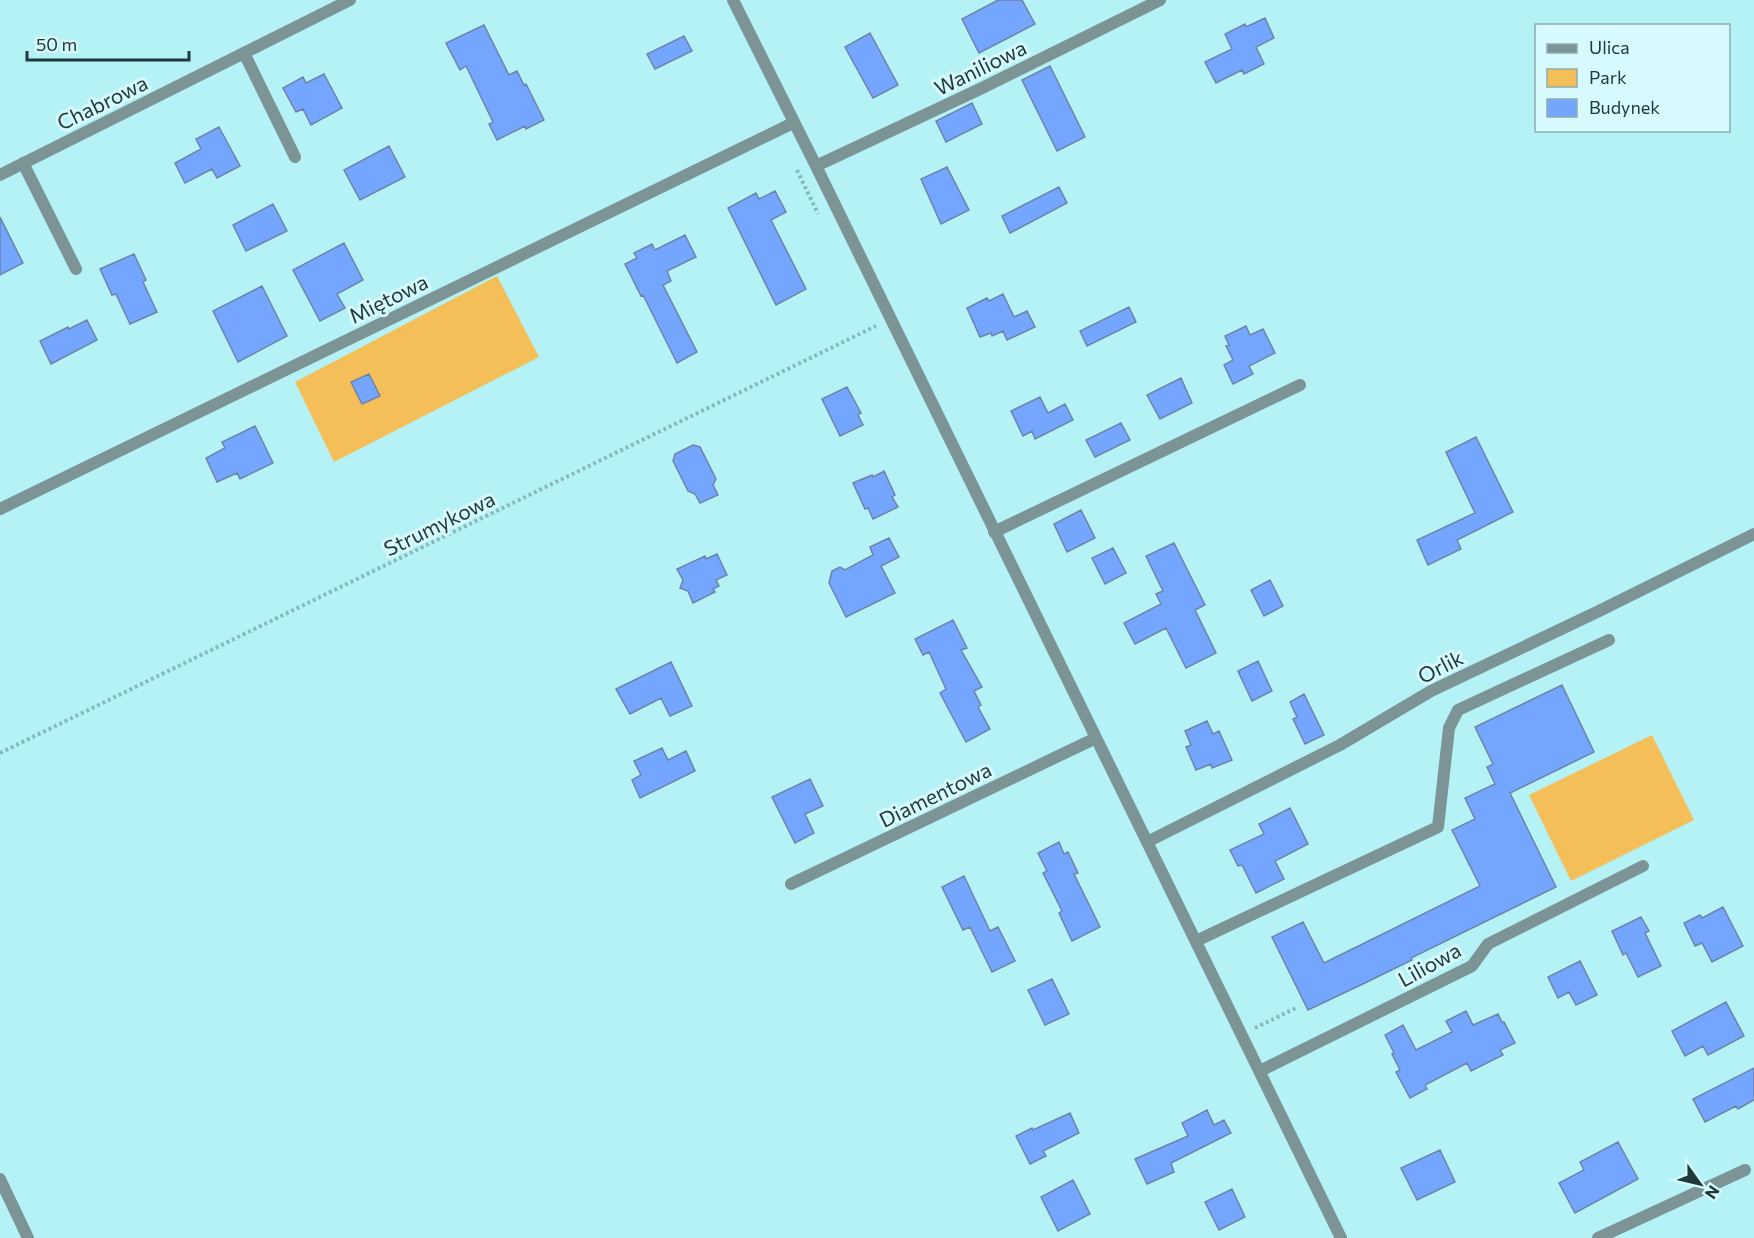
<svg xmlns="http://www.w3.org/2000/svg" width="1754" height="1238" font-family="Commissioner,sans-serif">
<rect width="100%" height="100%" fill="#b5f2f6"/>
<!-- green -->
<path fill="#f4bf58" d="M 497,276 L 539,357 L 334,462 L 295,382 Z
M 1652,735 L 1694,820 L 1571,881 L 1529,795 Z"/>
<!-- building -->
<path fill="#74a5ff" stroke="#6e83a8" stroke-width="1.5" d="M 998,0 L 1022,0 L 1035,24 L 979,53 L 962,19 Z
M 1265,18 L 1274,38 L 1256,47 L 1264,64 L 1244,74 L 1242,70 L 1216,83 L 1205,62 L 1232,49 L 1225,34 L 1245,24 L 1246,27 Z
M 484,25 L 509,75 L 517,71 L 524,85 L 526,84 L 544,120 L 526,129 L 525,126 L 497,140 L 489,124 L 493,122 L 466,66 L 460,70 L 446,43 Z
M 870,33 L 898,85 L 873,98 L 845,47 Z
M 684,36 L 692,51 L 655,69 L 647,54 Z
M 1050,66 L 1085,137 L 1057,151 L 1022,80 Z
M 324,74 L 342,108 L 311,125 L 303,109 L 296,112 L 283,88 L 303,77 L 306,83 Z
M 972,103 L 982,124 L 946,142 L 936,121 Z
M 219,127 L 240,166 L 217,178 L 212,169 L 185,183 L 175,163 L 201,149 L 196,139 Z
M 389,146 L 405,177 L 360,200 L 344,170 Z
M 947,167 L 969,210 L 941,224 L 921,179 Z
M 1059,187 L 1067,203 L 1010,233 L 1002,216 Z
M 775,191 L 786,212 L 771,220 L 806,289 L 776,305 L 728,208 L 756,193 L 759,199 Z
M 273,204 L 287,231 L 246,251 L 233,225 Z
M 0,217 L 23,263 L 0,275 Z
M 685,235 L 696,257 L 667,271 L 671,281 L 663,285 L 697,352 L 677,363 L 643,295 L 641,296 L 625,264 L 637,258 L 634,253 L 652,244 L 655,250 Z
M 344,243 L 363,280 L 337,294 L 345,308 L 320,321 L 293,270 Z
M 134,254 L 146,280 L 143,282 L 157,312 L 130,324 L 116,294 L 112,295 L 100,269 Z
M 262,286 L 287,336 L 238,362 L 213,311 Z
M 1003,294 L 1014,317 L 1027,311 L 1035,327 L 1007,340 L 1003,331 L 992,336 L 991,333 L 980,337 L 967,308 L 987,298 L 989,301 Z
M 1129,307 L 1136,322 L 1087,346 L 1080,331 Z
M 87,320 L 97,340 L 51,364 L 40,341 L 68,327 L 69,329 Z
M 1246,326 L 1250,335 L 1263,329 L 1275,353 L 1249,366 L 1253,374 L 1233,384 L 1224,365 L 1233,360 L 1226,346 L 1229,345 L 1225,336 Z
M 369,374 L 380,396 L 362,404 L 351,382 Z
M 1181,378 L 1192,403 L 1160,419 L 1147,395 Z
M 847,387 L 861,413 L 858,415 L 863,425 L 840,436 L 822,399 Z
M 1040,397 L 1048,413 L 1065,404 L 1073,420 L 1035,439 L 1032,431 L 1023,436 L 1011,411 Z
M 1121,423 L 1130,440 L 1095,457 L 1086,440 Z
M 255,426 L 273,463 L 240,479 L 237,473 L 217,482 L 206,458 L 225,448 L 222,442 Z
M 1476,437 L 1513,512 L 1457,540 L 1461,549 L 1428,565 L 1417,540 L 1475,513 L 1446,452 Z
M 693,445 L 700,447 L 716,479 L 713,485 L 718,495 L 700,503 L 695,494 L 688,491 L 673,461 L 675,454 Z
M 884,471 L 895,495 L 892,497 L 898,507 L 873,519 L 868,508 L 865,509 L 853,483 L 872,475 L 873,477 Z
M 1081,510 L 1095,538 L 1067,552 L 1054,524 Z
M 889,538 L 899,557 L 881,566 L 895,593 L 846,617 L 829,583 L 832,571 L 840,567 L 845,570 L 873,555 L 870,547 Z
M 1174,543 L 1205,605 L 1195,610 L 1216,653 L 1186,668 L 1166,628 L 1135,644 L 1124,623 L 1161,604 L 1156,594 L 1163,591 L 1146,556 Z
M 1113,548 L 1126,573 L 1105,584 L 1092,558 Z
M 717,554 L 727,575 L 716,580 L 719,586 L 713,589 L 715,592 L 693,603 L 688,591 L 680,588 L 683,580 L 677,569 L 705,556 L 706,559 Z
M 1270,580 L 1283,606 L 1264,616 L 1251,590 Z
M 953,620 L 967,648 L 961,650 L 982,687 L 974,691 L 981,705 L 978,707 L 990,729 L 966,742 L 940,693 L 946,689 L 929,652 L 923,655 L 915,639 Z
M 1258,661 L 1272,691 L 1252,701 L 1238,671 Z
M 671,662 L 692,706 L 670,716 L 661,698 L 630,714 L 616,689 Z
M 1562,685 L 1594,752 L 1510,793 L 1556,887 L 1411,958 L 1412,960 L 1367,982 L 1308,1010 L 1272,937 L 1303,922 L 1324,963 L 1480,886 L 1452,830 L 1475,819 L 1465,798 L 1495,784 L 1487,767 L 1493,764 L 1475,727 Z
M 1304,694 L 1324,735 L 1305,744 L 1293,719 L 1297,717 L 1290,702 Z
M 1207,721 L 1213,734 L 1219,731 L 1232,760 L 1212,768 L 1211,764 L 1196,770 L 1186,747 L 1191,745 L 1185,731 Z
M 662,748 L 668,760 L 686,751 L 695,771 L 640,798 L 632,780 L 641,775 L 634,761 Z
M 810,779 L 823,806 L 805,814 L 814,833 L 795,843 L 772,797 Z
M 1290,808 L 1308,844 L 1275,861 L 1284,879 L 1256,893 L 1242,865 L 1238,866 L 1230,850 L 1264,834 L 1259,824 Z
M 1059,842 L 1064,854 L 1068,852 L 1078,873 L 1074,874 L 1100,927 L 1072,941 L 1059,913 L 1062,911 L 1043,873 L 1047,871 L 1038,853 Z
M 964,876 L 990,931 L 998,927 L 1015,961 L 992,972 L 970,927 L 963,930 L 942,887 Z
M 1723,907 L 1743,946 L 1712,962 L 1702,943 L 1695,946 L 1684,923 L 1700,915 L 1702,918 Z
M 1641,917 L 1649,931 L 1645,933 L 1661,966 L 1638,977 L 1626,953 L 1623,955 L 1612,931 Z
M 1580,961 L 1597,995 L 1576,1005 L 1569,992 L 1558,998 L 1548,977 Z
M 1052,979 L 1069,1014 L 1045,1025 L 1028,990 Z
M 1726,1002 L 1744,1036 L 1708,1055 L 1703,1046 L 1685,1056 L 1672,1031 Z
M 1466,1011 L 1473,1025 L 1498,1014 L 1502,1022 L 1504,1022 L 1515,1043 L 1500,1050 L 1503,1055 L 1471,1071 L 1467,1063 L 1425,1085 L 1427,1089 L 1410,1098 L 1396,1072 L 1400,1070 L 1392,1054 L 1394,1053 L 1385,1035 L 1403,1025 L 1416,1050 L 1452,1032 L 1446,1021 Z
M 1754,1068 L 1754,1100 L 1738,1109 L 1736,1106 L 1705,1122 L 1693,1099 Z
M 1207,1110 L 1214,1125 L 1224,1120 L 1231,1133 L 1171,1163 L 1174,1172 L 1147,1184 L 1135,1159 L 1188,1136 L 1182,1123 Z
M 1070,1113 L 1079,1133 L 1043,1151 L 1046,1156 L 1030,1164 L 1016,1136 L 1032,1128 L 1033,1130 Z
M 1618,1142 L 1638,1179 L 1575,1213 L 1559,1183 L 1584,1170 L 1580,1162 Z
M 1440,1150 L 1455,1182 L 1417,1200 L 1401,1168 Z
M 1073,1180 L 1090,1214 L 1058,1231 L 1041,1197 Z
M 1232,1189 L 1245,1217 L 1219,1230 L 1205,1202 Z"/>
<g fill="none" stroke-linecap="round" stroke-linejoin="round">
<!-- path -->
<path stroke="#87b9bd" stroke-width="4" stroke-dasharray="3 3" stroke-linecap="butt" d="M 797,170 L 818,214
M 0,753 L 876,326
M 1255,1028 L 1298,1007"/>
<!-- lane -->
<path stroke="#7c9496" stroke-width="12" d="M 244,53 L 295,157
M 23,163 L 76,269
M 994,532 L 1300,385
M 1196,941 L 1438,827 L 1449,728 L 1458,710 L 1609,640
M 0,1179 L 28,1238
M 1598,1238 L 1745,1170"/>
<!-- street -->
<path stroke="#7c9496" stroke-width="12" d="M 733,0 L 816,166 L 1341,1238
M 816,166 L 980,89 L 1160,0
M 0,175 L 350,0
M 0,509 L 793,123
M 1147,842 L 1340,745 L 1431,691 L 1597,612 L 1754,534
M 791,884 L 1096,738
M 1260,1071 L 1472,966 L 1488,944 L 1643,866"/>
</g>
<g text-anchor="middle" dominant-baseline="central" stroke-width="6" stroke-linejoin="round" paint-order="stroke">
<!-- street labels -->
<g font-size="21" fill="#20393b" stroke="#d6fafd">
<text transform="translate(980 67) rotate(-26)">Waniliowa</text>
<text transform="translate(102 102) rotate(-26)">Chabrowa</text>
<text transform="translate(388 298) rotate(-26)">Miętowa</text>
<text transform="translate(439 523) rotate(-26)">Strumykowa</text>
<text transform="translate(1440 666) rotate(-27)">Orlik</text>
<text transform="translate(935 794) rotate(-26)">Diamentowa</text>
<text transform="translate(1429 964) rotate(-29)">Liliowa</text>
</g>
</g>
<!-- legend -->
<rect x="1535" y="24" width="195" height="108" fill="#d6fafd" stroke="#8dadaf" stroke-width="1.5"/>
<rect x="1547" y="44" width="30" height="9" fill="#7c9496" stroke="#8dadaf" stroke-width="1.5"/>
<text x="1589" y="54" font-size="18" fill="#20393b">Ulica</text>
<rect x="1547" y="69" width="30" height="18" fill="#f4bf58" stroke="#8dadaf" stroke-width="1.5"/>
<text x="1589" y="84" font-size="18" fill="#20393b">Park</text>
<rect x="1547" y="99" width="30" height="18" fill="#74a5ff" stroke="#8dadaf" stroke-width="1.5"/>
<text x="1589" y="114" font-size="18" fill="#20393b">Budynek</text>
<!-- north arrow -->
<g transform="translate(1700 1184) rotate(124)" stroke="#d6fafd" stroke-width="4.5" paint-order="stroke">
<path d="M0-4.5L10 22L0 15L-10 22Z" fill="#20393b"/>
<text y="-9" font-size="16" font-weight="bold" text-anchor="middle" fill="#20393b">N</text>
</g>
<!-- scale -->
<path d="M27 51v9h162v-9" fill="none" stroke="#20393b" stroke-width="3"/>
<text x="36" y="51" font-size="18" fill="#20393b" stroke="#d6fafd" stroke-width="4.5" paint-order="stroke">50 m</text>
</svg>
